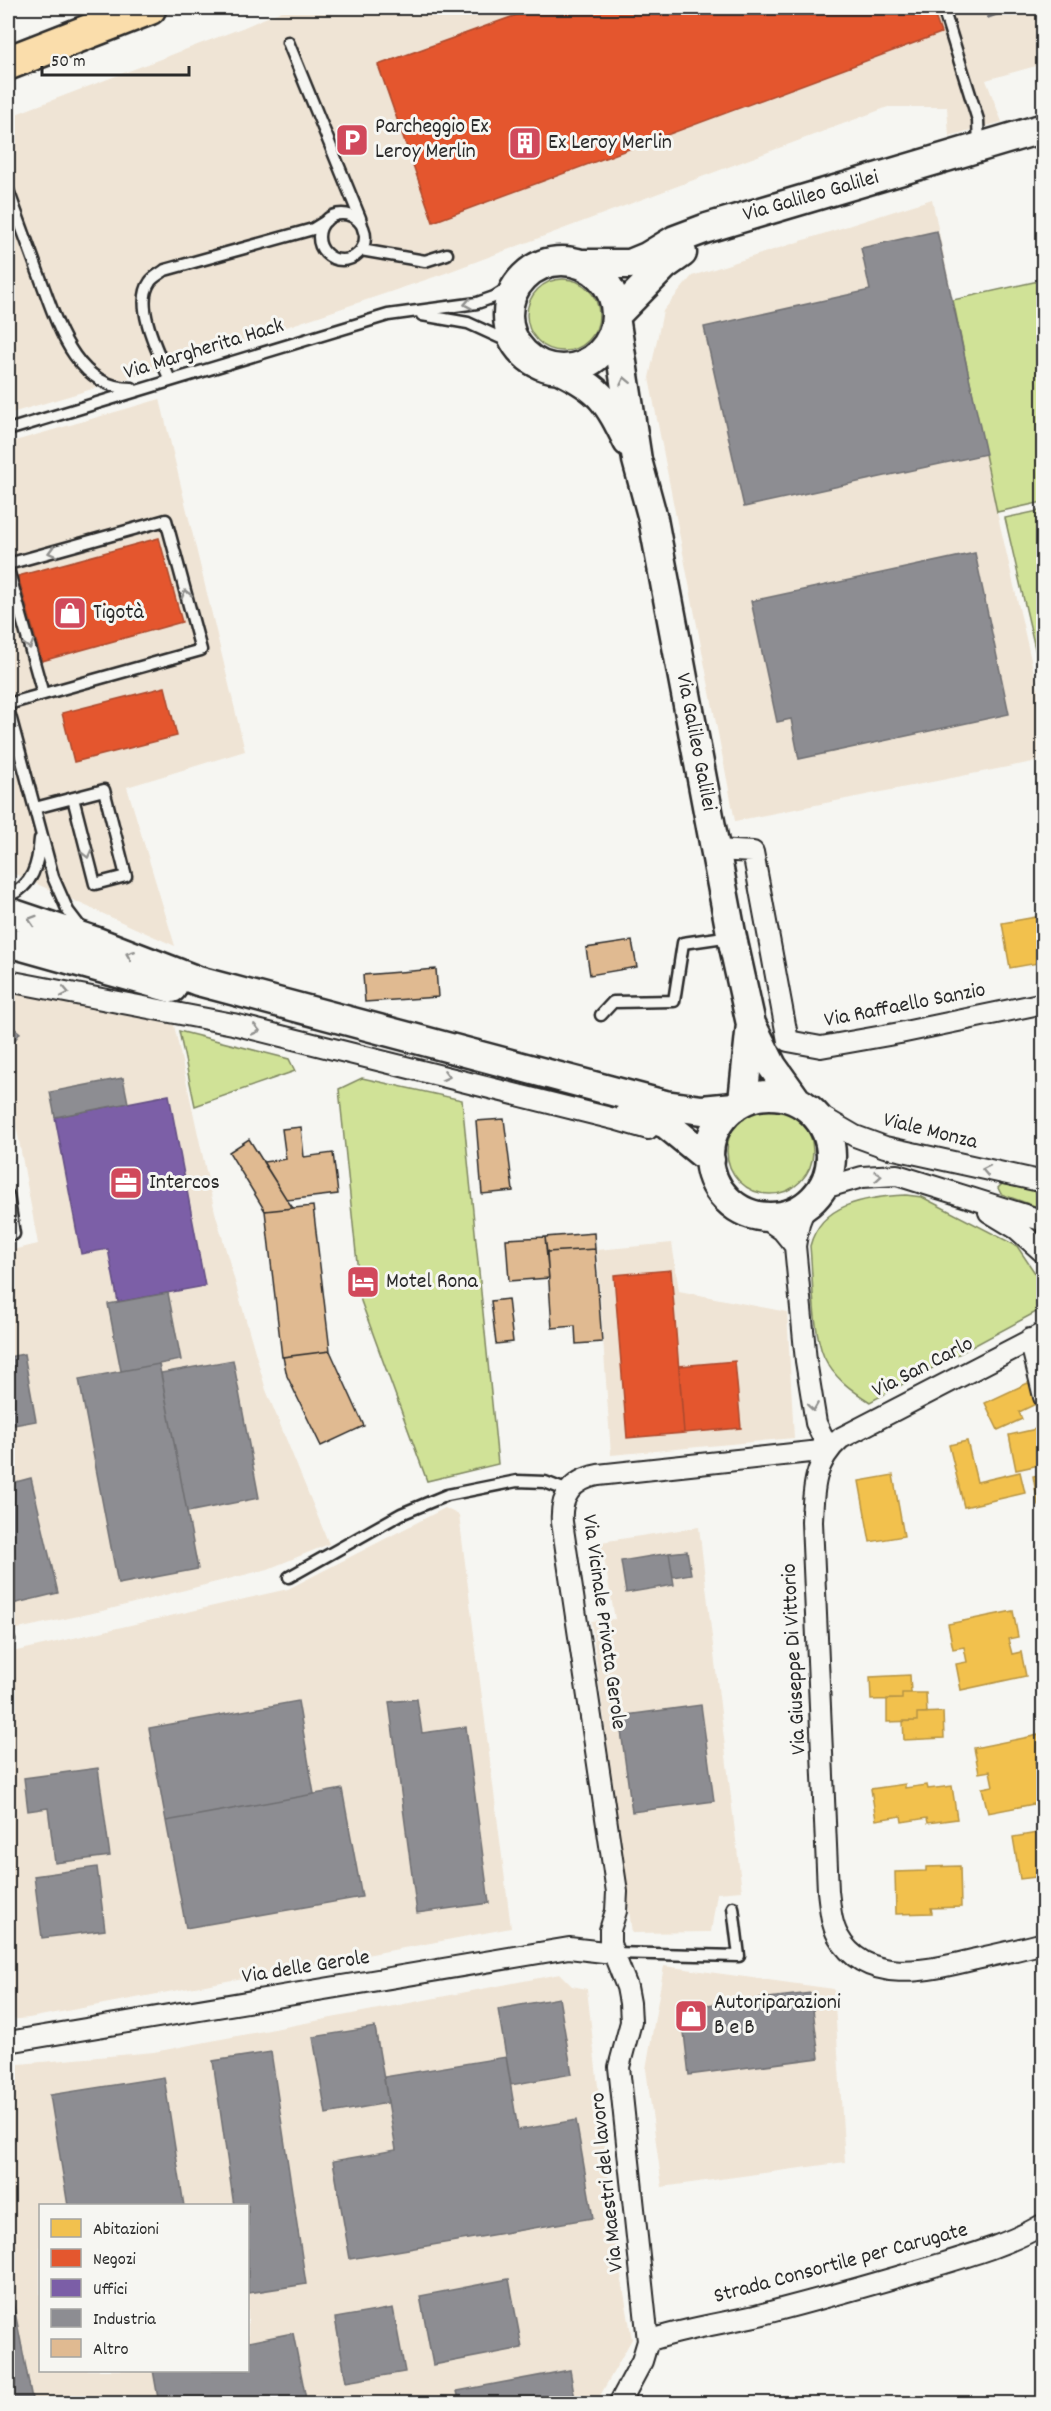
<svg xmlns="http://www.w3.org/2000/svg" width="1051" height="2411" font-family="Dekko,sans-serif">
<rect width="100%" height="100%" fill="#f6f6f2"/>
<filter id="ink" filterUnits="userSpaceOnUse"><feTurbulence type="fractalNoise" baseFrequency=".0167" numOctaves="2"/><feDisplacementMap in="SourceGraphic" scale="12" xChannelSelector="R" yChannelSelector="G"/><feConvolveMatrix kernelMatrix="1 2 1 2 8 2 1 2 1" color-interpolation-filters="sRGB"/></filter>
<g filter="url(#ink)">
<!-- built -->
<path fill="#efe4d5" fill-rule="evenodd" d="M 289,8 L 1043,8 L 1043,64 L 986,80 L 1002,122 L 949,136 L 947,107 L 888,107 L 443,274 L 180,363 L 8,414 L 8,117 L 242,28 Z
M 932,199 L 997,512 L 1043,712 L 1043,760 L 735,821 L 649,378 L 663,311 L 692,276 Z
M 160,399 L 245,751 L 127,787 L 175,946 L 8,871 L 8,443 Z
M 13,991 L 174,1025 L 215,1212 L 266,1390 L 329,1544 L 268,1569 L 102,1611 L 8,1631 L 8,1251 L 38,1244 L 8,1081 L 8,999 Z
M 672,1243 L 679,1291 L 787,1312 L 794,1438 L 611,1455 L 597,1250 Z
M 445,1508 L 459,1515 L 511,1928 L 29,2018 L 8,2020 L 8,1653 L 288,1589 Z
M 699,1527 L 742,1891 L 717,1893 L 711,1932 L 632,1933 L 591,1621 L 615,1619 L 601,1542 Z
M 664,1966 L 834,1989 L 845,2162 L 662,2187 L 646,2069 Z
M 560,1974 L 572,1986 L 587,1989 L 616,2246 L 632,2339 L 596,2403 L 8,2404 L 8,2065 L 154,2052 ZM 40,2206 L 248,2206 L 248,2370 L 40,2370 Z"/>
<!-- green -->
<path fill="#d0e297" stroke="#7e8661" stroke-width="1.5" d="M527 315a36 36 0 1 1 72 0a36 36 0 1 1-72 0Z
M 1043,280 L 1043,502 L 997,512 L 953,300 Z
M 1043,510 L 1044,510 L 1043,683 L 1005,518 Z
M 179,1031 L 289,1059 L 295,1071 L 195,1106 Z
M 362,1078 L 462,1100 L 498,1464 L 427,1481 L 361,1301 L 339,1089 Z
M727 1151a43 43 0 1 1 86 0a43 43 0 1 1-86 0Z
M 1002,1184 L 1043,1192 L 1043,1209 L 1001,1194 L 998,1188 Z
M 906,1195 L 922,1197 L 1017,1246 L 1037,1276 L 1038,1311 L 870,1402 C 851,1390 834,1378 824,1357 C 812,1329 813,1277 810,1246 C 821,1203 867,1197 906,1195 Z"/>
<!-- homes -->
<path fill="#f2c14e" stroke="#b69444" stroke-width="1.5" d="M 1042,916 L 1044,962 L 1010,968 L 1002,923 Z
M 1030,1382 L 1040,1402 L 1019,1412 L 1022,1419 L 998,1430 L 985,1403 Z
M 1041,1428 L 1044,1464 L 1016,1470 L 1009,1435 Z
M 967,1441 L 977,1482 L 1020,1472 L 1025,1493 L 964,1507 L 949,1445 Z
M 1044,1474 L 1044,1504 L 1038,1505 L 1033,1476 Z
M 893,1475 L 904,1536 L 870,1542 L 859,1481 Z
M 1013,1611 L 1018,1637 L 1008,1639 L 1012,1654 L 1021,1652 L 1026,1676 L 961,1690 L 956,1664 L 967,1662 L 964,1647 L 953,1649 L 948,1624 Z
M 910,1675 L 911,1693 L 902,1693 L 902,1699 L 871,1700 L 870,1677 Z
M 902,1693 L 926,1693 L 927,1713 L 917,1713 L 917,1721 L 887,1722 L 887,1699 L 902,1699 Z
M 943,1712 L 944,1738 L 904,1740 L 903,1721 L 917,1721 L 917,1713 Z
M 1039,1735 L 1044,1761 L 1035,1762 L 1038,1778 L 1044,1777 L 1044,1802 L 988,1813 L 982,1788 L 993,1786 L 990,1771 L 979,1773 L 974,1748 Z
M 905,1784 L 905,1788 L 927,1785 L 928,1789 L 952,1786 L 957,1819 L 928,1823 L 927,1818 L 902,1822 L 901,1816 L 876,1820 L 871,1789 Z
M 1044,1832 L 1044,1876 L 1020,1879 L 1013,1837 Z
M 960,1866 L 961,1907 L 931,1908 L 932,1913 L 896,1914 L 895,1872 L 926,1871 L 926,1867 Z"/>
<!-- shops -->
<path fill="#e4572e" stroke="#ac4a2d" stroke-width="1.5" d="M 536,8 L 932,8 L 941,33 L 433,222 L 378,65 Z
M 159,538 L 182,622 L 42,661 L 18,576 Z
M 165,687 L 177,736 L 74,762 L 62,713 Z
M 671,1270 L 684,1433 L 627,1438 L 614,1275 Z
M 735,1361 L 741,1428 L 684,1433 L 679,1366 Z"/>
<!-- offices -->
<path fill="#7b5ea7" stroke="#634f82" stroke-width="1.5" d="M 169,1095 L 205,1286 L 118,1302 L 108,1249 L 81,1254 L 55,1117 Z"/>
<!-- industry -->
<path fill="#8d8d92" stroke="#707073" stroke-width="1.5" d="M 984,8 L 1016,8 L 988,18 Z
M 937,231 L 986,454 L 744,507 L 704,327 L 870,290 L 861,248 Z
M 975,553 L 1009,714 L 799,759 L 791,719 L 777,722 L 751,601 Z
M 8,1023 L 20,1033 L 8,1050 Z
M 123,1078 L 128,1103 L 55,1117 L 50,1092 Z
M 168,1293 L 181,1360 L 121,1371 L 108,1304 Z
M 24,1354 L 36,1421 L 8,1426 L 8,1357 Z
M 233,1360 L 259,1498 L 187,1512 L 161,1373 Z
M 159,1364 L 198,1569 L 118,1584 L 79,1379 Z
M 31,1478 L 58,1593 L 8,1605 L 8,1484 Z
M 687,1551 L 691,1574 L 673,1577 L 669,1553 Z
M 669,1553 L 674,1585 L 626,1593 L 621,1561 Z
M 417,1699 L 422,1733 L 466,1727 L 489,1903 L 417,1913 L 389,1702 Z
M 298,1701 L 314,1794 L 166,1821 L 149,1728 Z
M 701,1705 L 714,1801 L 632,1812 L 619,1716 Z
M 98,1768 L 110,1856 L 55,1863 L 48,1808 L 28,1811 L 24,1778 Z
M 342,1789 L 362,1897 L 186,1928 L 166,1821 Z
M 97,1867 L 105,1930 L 42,1938 L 34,1876 Z
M 8,1893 L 13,1934 L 8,1935 Z
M 811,1993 L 819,2058 L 689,2075 L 681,2008 Z
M 559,1998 L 572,2074 L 511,2085 L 498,2009 Z
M 375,2027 L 388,2103 L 326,2114 L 313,2037 Z
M 271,2052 L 306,2284 L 248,2293 L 248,2206 L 234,2206 L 213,2061 Z
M 506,2057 L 518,2130 L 576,2120 L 593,2218 L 350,2259 L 333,2161 L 396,2150 L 384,2077 Z
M 164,2077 L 184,2206 L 68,2206 L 50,2095 Z
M 8,2276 L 33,2404 L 8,2404 Z
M 509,2279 L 522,2348 L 433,2365 L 420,2296 Z
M 393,2308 L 405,2372 L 346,2382 L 335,2318 Z
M 293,2333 L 307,2404 L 159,2404 L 153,2370 L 248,2370 L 248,2342 Z
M 570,2370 L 575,2399 L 571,2404 L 460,2404 L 457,2391 Z"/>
<!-- building -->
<path fill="#e0ba91" stroke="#2b2b2b" stroke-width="1.5" d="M 632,941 L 637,967 L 590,975 L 586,948 Z
M 436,969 L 438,997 L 365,1002 L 363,975 Z
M 504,1119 L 513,1191 L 482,1194 L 476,1121 Z
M 301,1127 L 304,1157 L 333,1153 L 338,1194 L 287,1200 L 263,1162 L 286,1159 L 282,1129 Z
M 249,1139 L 287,1200 L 293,1208 L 265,1211 L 229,1152 Z
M 313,1206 L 330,1351 L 282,1357 L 265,1211 Z
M 594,1233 L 595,1249 L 547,1252 L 545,1237 Z
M 545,1237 L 549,1278 L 509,1281 L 506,1239 Z
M 595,1249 L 602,1342 L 576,1344 L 575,1326 L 552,1328 L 547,1252 Z
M 508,1299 L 513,1342 L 496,1344 L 491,1301 Z
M 330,1351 L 364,1426 L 321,1446 L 287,1376 L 283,1357 Z"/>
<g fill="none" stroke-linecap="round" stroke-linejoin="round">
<defs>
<path id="lane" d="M 943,8 L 978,120 L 979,146
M 288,42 L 360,218 L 364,232
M 8,190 C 18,217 28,244 38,272 C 55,316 73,389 132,388
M319 237a23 23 0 1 1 46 0a23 23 0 1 1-46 0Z
M 361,250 L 425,261 L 447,254
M 422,315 L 468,323 L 516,345
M 170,380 C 160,356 133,306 150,282 C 153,277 160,274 165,270 L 313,229 L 326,221
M 8,430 L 388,315 L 477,303 L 494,297 L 518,282
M 8,564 L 166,520 L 201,650 L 8,704
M 8,569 L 43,694
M 8,708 L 53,877 L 68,911 L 81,928
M 35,808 L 104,790 L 126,876 L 95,884 L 73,798
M 8,896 C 33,886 38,865 40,839
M 601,1015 L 613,1002 L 674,1001 L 683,943 L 731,936
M 8,1195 L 14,1234
M 289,1577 L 401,1514 L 447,1495 L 517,1481 L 545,1482 L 568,1491
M 8,1640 L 9,1640
M 613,1953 L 739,1956 L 733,1907"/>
<path id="street" d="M 716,850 L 753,852 L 788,1041 L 821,1047 L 900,1033 L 1044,1003
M 8,981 L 233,1024 L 614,1119 L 648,1129
M 812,1111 L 855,1136 L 885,1147 L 1044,1182
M 821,1189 L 862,1177 L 897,1175 L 1044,1221
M 806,1205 L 799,1223 L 795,1246 L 806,1361 L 816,1423 L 829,1450
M 989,1212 L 1017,1229 L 1044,1253
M 760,1215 L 782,1230 L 795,1246
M 1044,1333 L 841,1438 C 814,1461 813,1489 812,1522 L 828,1891 C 830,1907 831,1923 838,1936 C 866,1987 931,1970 976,1959 C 999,1954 1021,1949 1044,1943
M 1030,1339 L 1044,1397
M 8,2042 L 569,1948 L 613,1953
M 648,2341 C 683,2329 719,2324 755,2316 C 813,2301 871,2285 928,2268 C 967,2256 1008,2245 1044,2224
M 619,2404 L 642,2361 L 648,2341 L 619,2067 L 631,2022 L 630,2003 L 627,1987 L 610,1944 L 610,1930 L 616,1911 L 617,1892 L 562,1522 C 560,1496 572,1480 598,1475 L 829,1450"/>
<path id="secondary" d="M508 315a54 54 0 1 1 108 0a54 54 0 1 1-108 0Z
M 582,264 L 630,264 L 647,257 L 675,240 L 707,228 L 1044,128
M 616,315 L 665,265 L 682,253
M 616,323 L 637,460 L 653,519 L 731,933 L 751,1024 L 772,1066 L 797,1101
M 561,370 C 602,390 608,402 628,442
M 8,912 L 97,942 L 198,981 L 665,1105 L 702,1110 L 734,1107
M 8,942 L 172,988
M709 1156a61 61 0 1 1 122 0a61 61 0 1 1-122 0Z
M 743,1101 L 751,1024
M 631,1110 L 666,1124 L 710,1160"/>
<path id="highway" d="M 8,63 L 149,8"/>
</defs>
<!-- lane casing -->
<use href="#lane" stroke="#2b2b2b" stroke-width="15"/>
<!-- street casing -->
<use href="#street" stroke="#2b2b2b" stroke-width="24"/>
<!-- secondary casing -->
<use href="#secondary" stroke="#2b2b2b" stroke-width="33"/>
<!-- highway casing -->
<use href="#highway" stroke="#2b2b2b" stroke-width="38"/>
<!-- lane -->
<use href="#lane" stroke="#f6f6f2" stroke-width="10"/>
<!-- street -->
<use href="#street" stroke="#f6f6f2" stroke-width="20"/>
<!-- secondary -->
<use href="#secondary" stroke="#f6f6f2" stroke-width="28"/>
<!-- highway -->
<use href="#highway" stroke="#faddab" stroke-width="33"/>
</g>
<!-- one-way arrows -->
<defs><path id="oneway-chevron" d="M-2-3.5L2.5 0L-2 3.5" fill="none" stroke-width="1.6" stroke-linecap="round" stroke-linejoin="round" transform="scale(1.5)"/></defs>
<g stroke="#90908e">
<use href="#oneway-chevron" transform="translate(468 304) rotate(170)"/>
<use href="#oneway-chevron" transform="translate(625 381) rotate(-102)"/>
<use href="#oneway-chevron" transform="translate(52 552) rotate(165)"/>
<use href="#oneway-chevron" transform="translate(186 594) rotate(-105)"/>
<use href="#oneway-chevron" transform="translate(29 645) rotate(74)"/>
<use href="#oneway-chevron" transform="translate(87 854) rotate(76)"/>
<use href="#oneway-chevron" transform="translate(32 920) rotate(-162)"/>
<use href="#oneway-chevron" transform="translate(130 955) rotate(-158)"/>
<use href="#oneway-chevron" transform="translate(65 992) rotate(11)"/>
<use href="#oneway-chevron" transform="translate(256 1030) rotate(13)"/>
<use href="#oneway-chevron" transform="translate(446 1076) rotate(14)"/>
<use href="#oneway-chevron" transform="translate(986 1170) rotate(-168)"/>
<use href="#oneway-chevron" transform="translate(878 1176) rotate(-5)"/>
<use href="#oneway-chevron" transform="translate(813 1407) rotate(81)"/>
</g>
</g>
<!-- icons -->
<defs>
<symbol id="parking-square" viewBox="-11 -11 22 22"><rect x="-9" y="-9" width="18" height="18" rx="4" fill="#d1495b" stroke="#f6f6f2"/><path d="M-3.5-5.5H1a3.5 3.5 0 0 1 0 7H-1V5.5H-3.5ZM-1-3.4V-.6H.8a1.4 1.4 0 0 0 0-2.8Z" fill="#fff"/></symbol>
<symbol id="building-square" viewBox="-11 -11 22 22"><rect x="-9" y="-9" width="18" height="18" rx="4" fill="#d1495b" stroke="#f6f6f2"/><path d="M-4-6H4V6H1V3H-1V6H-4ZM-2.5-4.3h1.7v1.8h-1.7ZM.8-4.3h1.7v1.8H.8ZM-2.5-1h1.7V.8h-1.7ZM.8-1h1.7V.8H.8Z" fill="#fff"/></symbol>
<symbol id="shop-square" viewBox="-11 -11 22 22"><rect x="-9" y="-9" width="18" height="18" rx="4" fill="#d1495b" stroke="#f6f6f2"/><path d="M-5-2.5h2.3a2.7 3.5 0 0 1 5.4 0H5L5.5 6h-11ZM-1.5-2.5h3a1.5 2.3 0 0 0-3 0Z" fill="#fff"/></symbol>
<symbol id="office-square" viewBox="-11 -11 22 22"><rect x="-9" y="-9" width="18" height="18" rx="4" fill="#d1495b" stroke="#f6f6f2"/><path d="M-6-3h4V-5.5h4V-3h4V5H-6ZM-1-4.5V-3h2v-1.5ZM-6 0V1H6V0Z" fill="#fff"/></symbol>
<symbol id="hotel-square" viewBox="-11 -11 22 22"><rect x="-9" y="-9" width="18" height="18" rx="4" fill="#d1495b" stroke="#f6f6f2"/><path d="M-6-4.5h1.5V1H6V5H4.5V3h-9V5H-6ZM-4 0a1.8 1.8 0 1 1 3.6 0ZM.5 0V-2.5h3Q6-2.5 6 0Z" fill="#fff"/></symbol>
</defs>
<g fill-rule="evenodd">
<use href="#parking-square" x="333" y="121" width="38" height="38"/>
<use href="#building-square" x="506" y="124" width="38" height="38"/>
<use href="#shop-square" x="51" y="594" width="38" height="38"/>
<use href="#office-square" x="107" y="1164" width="38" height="38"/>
<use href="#hotel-square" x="344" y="1263" width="38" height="38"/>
<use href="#shop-square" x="672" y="1997" width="38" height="38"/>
</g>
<g text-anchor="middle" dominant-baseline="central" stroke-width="6" stroke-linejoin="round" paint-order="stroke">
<!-- poi labels -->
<g font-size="22" fill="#2b2b2b" stroke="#f6f6f2" text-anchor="start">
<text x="375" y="127">Parcheggio Ex<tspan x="375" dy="25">Leroy Merlin</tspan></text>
<text x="548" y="143">Ex Leroy Merlin</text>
<text x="93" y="613">Tigotà</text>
<text x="149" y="1183">Intercos</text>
<text x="386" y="1282">Motel Rona</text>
<text x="714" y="2003">Autoriparazioni<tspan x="714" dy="25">B e B</tspan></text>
</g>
<!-- street labels -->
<g font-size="22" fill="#2b2b2b" stroke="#f6f6f2">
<text transform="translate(811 197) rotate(-16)">Via Galileo Galilei</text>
<text transform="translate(204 350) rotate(-17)">Via Margherita Hack</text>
<text transform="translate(695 742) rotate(79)">Via Galileo Galilei</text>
<text transform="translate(905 1006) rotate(-11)">Via Raffaello Sanzio</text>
<text transform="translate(930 1132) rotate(14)">Viale Monza</text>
<text transform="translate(923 1368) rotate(-27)">Via San Carlo</text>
<text transform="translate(603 1622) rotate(82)">Via Vicinale Privata Gerole</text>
<text transform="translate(795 1659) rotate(-93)">Via Giuseppe Di Vittorio</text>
<text transform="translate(306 1968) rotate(-9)">Via delle Gerole</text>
<text transform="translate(608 2182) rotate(-96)">Via Maestri del lavoro</text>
<text transform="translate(841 2264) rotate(-15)">Strada Consortile per Carugate</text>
</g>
</g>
<!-- margin -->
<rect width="1051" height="2411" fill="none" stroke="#f6f6f2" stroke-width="30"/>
<rect x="15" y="15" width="1021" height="2381" fill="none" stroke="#2b2b2b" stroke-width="2" filter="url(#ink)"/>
<!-- legend -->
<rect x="39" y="2204" width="210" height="168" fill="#f6f6f2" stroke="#a5a5a2" stroke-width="1.5"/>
<rect x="51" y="2219" width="30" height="18" fill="#f2c14e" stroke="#a5a5a2" stroke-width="1.5"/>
<text x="93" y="2234" font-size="18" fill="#2b2b2b">Abitazioni</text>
<rect x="51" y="2249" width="30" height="18" fill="#e4572e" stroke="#a5a5a2" stroke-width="1.5"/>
<text x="93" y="2264" font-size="18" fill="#2b2b2b">Negozi</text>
<rect x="51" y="2279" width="30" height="18" fill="#7b5ea7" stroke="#a5a5a2" stroke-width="1.5"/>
<text x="93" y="2294" font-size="18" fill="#2b2b2b">Uffici</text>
<rect x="51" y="2309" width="30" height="18" fill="#8d8d92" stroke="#a5a5a2" stroke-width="1.5"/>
<text x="93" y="2324" font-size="18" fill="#2b2b2b">Industria</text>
<rect x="51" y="2339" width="30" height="18" fill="#e0ba91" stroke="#a5a5a2" stroke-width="1.5"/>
<text x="93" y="2354" font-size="18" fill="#2b2b2b">Altro</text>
<!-- scale -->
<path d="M42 66v9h147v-9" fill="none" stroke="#2b2b2b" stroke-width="3"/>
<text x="51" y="66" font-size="18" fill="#2b2b2b" stroke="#f6f6f2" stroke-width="4.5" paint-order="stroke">50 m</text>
</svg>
